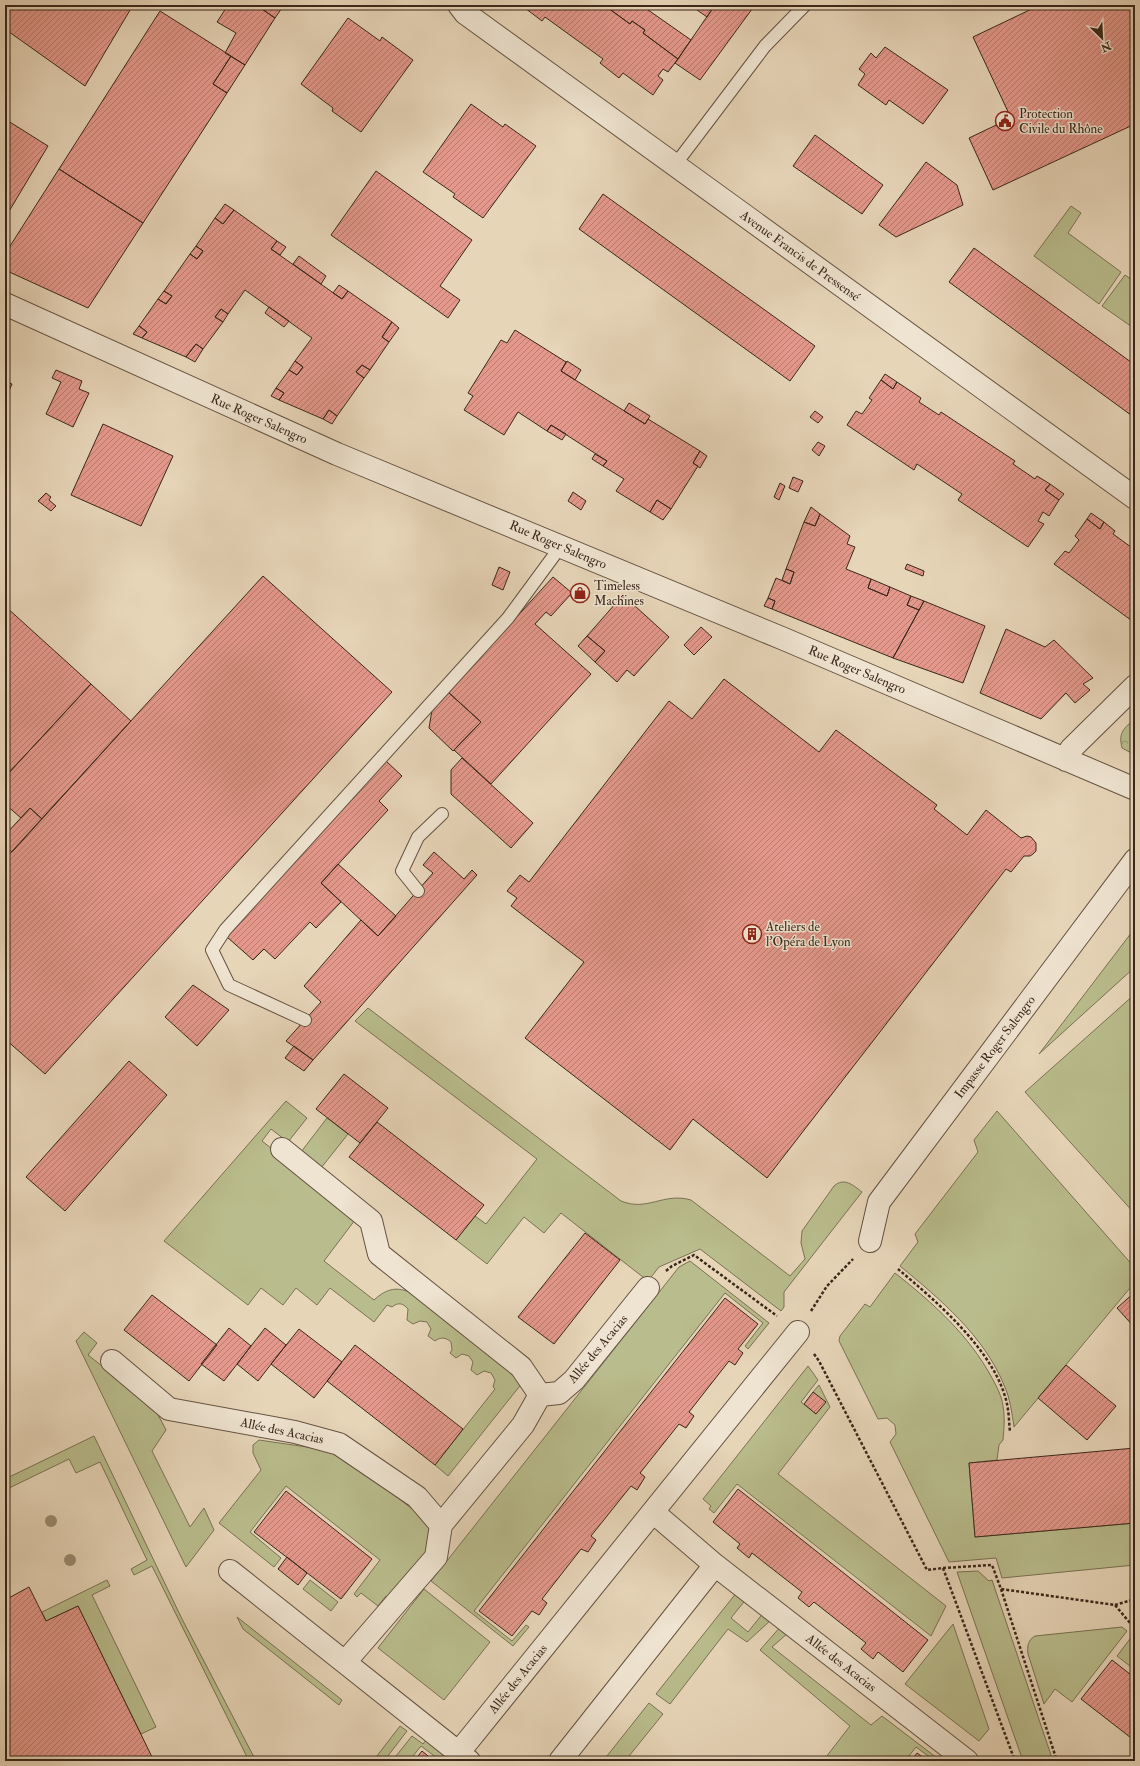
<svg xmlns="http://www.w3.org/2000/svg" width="1140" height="1766" font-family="'IM FELL Double Pica',serif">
<defs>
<pattern id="park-crowns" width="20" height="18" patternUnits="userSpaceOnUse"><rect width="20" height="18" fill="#b9bc8c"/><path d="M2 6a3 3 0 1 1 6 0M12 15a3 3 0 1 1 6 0" fill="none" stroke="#979972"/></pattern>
<pattern id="building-hatch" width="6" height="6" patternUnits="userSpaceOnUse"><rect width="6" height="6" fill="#e4988b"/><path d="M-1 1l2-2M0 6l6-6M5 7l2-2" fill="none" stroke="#ba7c71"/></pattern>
</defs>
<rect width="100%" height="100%" fill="#e7d5b8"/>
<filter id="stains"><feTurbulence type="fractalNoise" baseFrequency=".005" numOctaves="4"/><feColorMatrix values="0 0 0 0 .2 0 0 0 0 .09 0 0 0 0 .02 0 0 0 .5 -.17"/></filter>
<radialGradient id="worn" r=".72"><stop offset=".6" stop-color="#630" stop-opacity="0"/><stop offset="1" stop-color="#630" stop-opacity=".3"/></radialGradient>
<!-- grass -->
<path fill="#b9bc8c" stroke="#7a7254" d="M 1071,206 L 1081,213 L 1068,233 L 1121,272 L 1099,304 L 1034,256 Z
M 1125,275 L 1135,282 L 1135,329 L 1102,306 Z
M 1135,928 L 1135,967 L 1039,1054 Z
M 1135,994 L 1135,1214 L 1025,1092 Z
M 368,1008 L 621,1201 C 648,1212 663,1192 691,1200 L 790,1276 L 805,1259 L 801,1243 L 802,1231 L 834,1186 C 844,1177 853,1185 862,1192 L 784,1292 L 784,1307 L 781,1311 L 700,1249 L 659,1267 L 648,1281 L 561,1213 L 544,1233 L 524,1217 L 487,1264 L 456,1240 L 475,1216 L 486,1224 L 537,1159 L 355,1021 Z
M 286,1101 L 307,1118 L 288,1142 L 271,1129 L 262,1141 L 358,1216 L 324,1261 L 374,1300 C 385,1290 395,1286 409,1292 L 523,1382 L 448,1476 L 435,1465 L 495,1389 L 493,1387 L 495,1380 L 491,1373 L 484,1371 L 477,1375 L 471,1370 L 473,1362 L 469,1356 L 462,1354 L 456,1358 L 450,1353 L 452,1350 L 451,1342 C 446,1337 440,1337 435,1341 L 428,1336 L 431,1329 L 427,1322 L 420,1321 L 413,1324 L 407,1320 L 408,1309 C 403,1303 398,1302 392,1307 L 387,1305 L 374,1322 L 330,1288 L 317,1305 L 296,1288 L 283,1305 L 261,1288 L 248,1305 L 164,1241 Z
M 997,1111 L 1135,1268 L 1135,1282 L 1014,1427 C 1012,1413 1010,1398 1004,1385 C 984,1336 940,1299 900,1266 L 918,1242 L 915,1234 L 978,1152 L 974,1140 Z
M 327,1118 L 348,1134 L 321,1168 L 301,1152 Z
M 690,1261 L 769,1323 L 748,1349 L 745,1346 L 763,1323 L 725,1293 L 474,1611 L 512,1641 L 526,1625 L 529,1627 L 513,1646 L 431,1581 L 679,1267 Z
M 895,1273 C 933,1303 969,1335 992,1378 C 997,1387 1002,1397 1003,1406 C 1005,1417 1004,1429 1003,1440 L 999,1445 L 997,1460 L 969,1463 L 975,1537 L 1135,1523 L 1135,1565 L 1002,1578 L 996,1558 L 949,1562 L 890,1442 L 896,1434 L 895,1425 L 887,1418 L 878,1419 L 839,1341 L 840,1336 L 865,1304 L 870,1307 Z
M 84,1332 L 97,1343 L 88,1355 L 154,1407 L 166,1430 L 152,1451 L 190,1527 L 204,1508 L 214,1530 L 186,1567 L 76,1341 Z
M 808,1366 L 818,1380 L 801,1402 L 816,1414 L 825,1402 L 813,1392 L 819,1385 L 830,1407 L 778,1474 L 946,1606 L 931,1636 L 737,1484 L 714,1513 L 709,1509 L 711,1506 L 703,1499 Z
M 94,1436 L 182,1619 L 256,1761 L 249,1761 L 152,1566 L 134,1575 L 131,1569 L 147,1560 L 100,1462 L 76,1473 L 69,1459 L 5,1490 L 5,1479 Z
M 259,1440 L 334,1451 L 344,1455 L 431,1524 L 433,1544 L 389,1599 L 386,1596 L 378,1606 L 361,1593 L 357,1597 L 354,1594 L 380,1560 L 286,1486 L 250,1532 L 281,1558 L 274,1567 L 219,1523 L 261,1470 L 253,1453 L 253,1445 Z
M 978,1571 L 989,1581 L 992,1580 L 1053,1761 L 1023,1761 L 957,1572 Z
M 107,1580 L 110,1586 L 92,1595 L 156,1727 L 141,1734 L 78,1606 L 46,1621 L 42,1612 Z
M 310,1580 L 338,1602 L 331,1611 L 303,1589 Z
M 424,1589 L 490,1642 L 444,1700 L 378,1648 Z
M 737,1592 L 747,1598 L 731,1618 L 748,1632 L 764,1612 L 772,1619 L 747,1642 L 728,1629 L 670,1704 L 656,1694 Z
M 237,1617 L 342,1700 L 339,1705 L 243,1629 Z
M 953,1624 L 989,1729 L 979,1741 L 905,1684 Z
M 781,1626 L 788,1633 L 772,1647 L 871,1725 L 882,1716 L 941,1761 L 935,1761 L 916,1747 L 905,1761 L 823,1761 L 850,1726 L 760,1650 Z
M 1122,1627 L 1127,1631 L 1072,1702 L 1055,1689 L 1044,1704 L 1028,1654 C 1027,1646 1028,1640 1035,1636 Z
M 1133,1635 L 1135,1636 L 1135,1670 L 1117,1656 Z
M 649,1703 L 663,1714 L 625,1761 L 603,1761 Z
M 400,1726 L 407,1731 L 384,1761 L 373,1761 Z
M 412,1736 L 423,1744 L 427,1739 L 455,1761 L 441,1761 L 421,1746 L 409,1761 L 392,1761 Z"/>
<!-- park -->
<path fill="url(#park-crowns)" stroke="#7a7254" d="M 1135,718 L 1135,755 L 1122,748 C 1118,732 1124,729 1135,718 Z"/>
<!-- building -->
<path fill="url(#building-hatch)" stroke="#3a271b" d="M 5,5 L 133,5 L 85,86 L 5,29 Z
M 228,5 L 256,5 L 275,18 L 245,65 L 225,53 L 236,33 L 217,22 Z
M 260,5 L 284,5 L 275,18 L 259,7 Z
M 521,5 L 604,5 L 630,24 L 632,21 L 645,30 L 643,33 L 678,59 L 668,72 L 663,69 L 658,76 L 663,80 L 653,95 L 623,73 L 619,78 L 600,63 L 603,59 L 545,17 L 542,21 Z
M 604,5 L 641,5 L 691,40 L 678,59 L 643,33 L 645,30 L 632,21 L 630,24 Z
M 690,5 L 715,5 L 707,17 Z
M 715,5 L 755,5 L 700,80 L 675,63 Z
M 1040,5 L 1135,5 L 1135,124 L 993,190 L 969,138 L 1011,118 L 973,37 Z
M 160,11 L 231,56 L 213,84 L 227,93 L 143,223 L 59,169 Z
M 348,18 L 380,41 L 382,37 L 413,60 L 361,132 L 332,111 L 333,108 L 301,84 Z
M 885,47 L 948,90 L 923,124 L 889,100 L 886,105 L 858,85 L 865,74 L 859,69 L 871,53 L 876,58 Z
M 231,56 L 245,65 L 227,93 L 213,84 Z
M 471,104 L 503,127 L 505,124 L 536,146 L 483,218 L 453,197 L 455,194 L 423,172 Z
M 5,119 L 48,146 L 5,218 Z
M 815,135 L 883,185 L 862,214 L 793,166 Z
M 926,162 L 957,185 L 963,205 L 896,237 L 879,225 Z
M 59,169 L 143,223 L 88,308 L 5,270 L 5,254 Z
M 376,171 L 472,240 L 440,286 L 460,300 L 448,318 L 331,235 Z
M 603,194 L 815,346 L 790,381 L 579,229 Z
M 225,204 L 234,210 L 223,224 L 215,218 Z
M 234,210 L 277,241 L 271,249 L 342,299 L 348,291 L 392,322 L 382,337 L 389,342 L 370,370 L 362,365 L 356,372 L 364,378 L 337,416 L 329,410 L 323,419 L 279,400 L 284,393 L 276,388 L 289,370 L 297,375 L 303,367 L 295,361 L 312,338 L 245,290 L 228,314 L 221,309 L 215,317 L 223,322 L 203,349 L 196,344 L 186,357 L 142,338 L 147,332 L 139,326 L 158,299 L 166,304 L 172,296 L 164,291 L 190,254 L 197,259 L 203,251 L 196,246 L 215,218 L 223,224 Z
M 277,241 L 286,247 L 280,255 L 271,249 Z
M 196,246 L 203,251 L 197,259 L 190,254 Z
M 974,248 L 1135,365 L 1135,418 L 949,282 Z
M 299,256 L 326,276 L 321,284 L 293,264 Z
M 339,285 L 348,291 L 342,299 L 333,293 Z
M 164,291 L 172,296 L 166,304 L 158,299 Z
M 269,307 L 289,321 L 284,327 L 265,313 Z
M 221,309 L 228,314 L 223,322 L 215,317 Z
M 392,322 L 399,328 L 389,342 L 382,337 Z
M 139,326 L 147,332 L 142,338 L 133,334 Z
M 515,330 L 566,362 L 561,371 L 645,424 L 648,419 L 700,451 L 693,463 L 698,466 L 671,509 L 657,500 L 650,512 L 616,491 L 624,479 L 603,466 L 607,461 L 551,425 L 547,431 L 518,412 L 504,435 L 464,410 L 473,396 L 468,393 L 501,340 L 507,343 Z
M 196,344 L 203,349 L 195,362 L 186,357 Z
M 295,361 L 303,367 L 297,375 L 289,370 Z
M 567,361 L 581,370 L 575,380 L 561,371 Z
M 362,365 L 370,370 L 364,378 L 356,372 Z
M 56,370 L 82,381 L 79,389 L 89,393 L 73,427 L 46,414 L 61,382 L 52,378 Z
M 885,374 L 897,382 L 893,389 L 881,380 Z
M 881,380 L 893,389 L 897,382 L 921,398 L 919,402 L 939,415 L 941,412 L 1015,461 L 1013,464 L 1035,479 L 1037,476 L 1050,484 L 1045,490 L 1059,500 L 1049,516 L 1043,512 L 1038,521 L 1044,524 L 1028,547 L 958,500 L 962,494 L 917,464 L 914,470 L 847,425 L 856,411 L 862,414 L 872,400 L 869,398 Z
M 5,381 L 12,384 L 5,400 Z
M 276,388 L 284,393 L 279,400 L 271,396 Z
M 629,403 L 650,416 L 645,424 L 624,411 Z
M 329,410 L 337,416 L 332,424 L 323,419 Z
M 815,411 L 823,417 L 818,423 L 810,417 Z
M 103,424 L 173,456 L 141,526 L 71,495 Z
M 551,425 L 566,434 L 562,440 L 547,431 Z
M 818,442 L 825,446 L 819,456 L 812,450 Z
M 700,451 L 707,456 L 700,468 L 693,463 Z
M 595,454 L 607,461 L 603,466 L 592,459 Z
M 793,477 L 803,481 L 798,492 L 789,488 Z
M 780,483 L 785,486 L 779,500 L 774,497 Z
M 1050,484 L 1064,494 L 1059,500 L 1045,490 Z
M 573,492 L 586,501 L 581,510 L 568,501 Z
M 46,493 L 51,497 L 49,500 L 56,506 L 51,511 L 38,501 Z
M 657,500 L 671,509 L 663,520 L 650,512 Z
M 811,507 L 820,514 L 815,526 L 804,522 Z
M 1091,513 L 1104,522 L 1100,529 L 1087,519 Z
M 820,514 L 850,536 L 847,544 L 855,547 L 846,569 L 871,579 L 868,588 L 887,596 L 890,587 L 911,596 L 907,605 L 919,610 L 893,658 L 772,609 L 775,601 L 768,598 L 776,578 L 790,584 L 794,572 L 786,569 L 804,522 L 815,526 Z
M 1087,519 L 1100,529 L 1104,522 L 1115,531 L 1113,534 L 1135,550 L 1135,623 L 1054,564 L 1065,551 L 1069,553 L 1079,540 L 1075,536 Z
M 907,564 L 924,571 L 923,576 L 905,569 Z
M 499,567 L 510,572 L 503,590 L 492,585 Z
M 786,569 L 794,572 L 790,584 L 782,580 Z
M 263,576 L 392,692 L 45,1074 L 5,1039 L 5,859 Z
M 553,577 L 572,593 L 551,616 L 546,612 L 535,624 L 591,674 L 491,784 L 454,750 L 481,722 L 448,692 Z
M 871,579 L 890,587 L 887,596 L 868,588 Z
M 623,595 L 669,637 L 634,676 L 627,670 L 617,682 L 595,662 L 605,651 L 587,636 Z
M 911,596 L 924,601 L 919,610 L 907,605 Z
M 768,598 L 775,601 L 772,609 L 764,606 Z
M 924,601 L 985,626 L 963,683 L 893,658 Z
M 5,606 L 91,684 L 5,777 Z
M 701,627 L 712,637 L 694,655 L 684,645 Z
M 1006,629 L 1045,647 L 1054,640 L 1093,678 L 1083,684 L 1090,690 L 1075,703 L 1066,693 L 1041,719 L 980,693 Z
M 587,636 L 605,651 L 595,662 L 578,646 Z
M 724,679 L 819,752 L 836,730 L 937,805 L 934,809 L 967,835 L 986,810 L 1021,838 L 1027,836 L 1031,837 L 1036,843 L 1036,851 L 1033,854 L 1030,856 L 1024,856 L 1011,872 L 1006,869 L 767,1178 L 693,1119 L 670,1150 L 525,1038 L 584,962 L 511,906 L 517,898 L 507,891 L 520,875 L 529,882 L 669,701 L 692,719 Z
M 91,684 L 131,721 L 42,819 L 30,808 L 21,818 L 5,804 L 5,777 Z
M 448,692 L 481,722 L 453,751 L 429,728 L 432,710 Z
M 462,758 L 533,823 L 511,848 L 451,794 L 451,770 Z
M 386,761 L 402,776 L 379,801 L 388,810 L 321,883 L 341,902 L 316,928 L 310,922 L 275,959 L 264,949 L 253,960 L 227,937 Z
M 30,808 L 42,819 L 12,852 L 5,846 L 5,835 Z
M 434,852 L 464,879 L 472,870 L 477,875 L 313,1060 L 286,1041 L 321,1002 L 304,986 L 361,920 L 378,936 L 433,873 L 423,865 Z
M 338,864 L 396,916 L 378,936 L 321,883 Z
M 193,985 L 229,1010 L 197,1046 L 165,1017 Z
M 294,1046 L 313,1060 L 304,1071 L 285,1058 Z
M 129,1061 L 167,1095 L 65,1211 L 26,1177 Z
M 344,1074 L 388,1108 L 360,1143 L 316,1109 Z
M 377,1122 L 484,1205 L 456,1240 L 349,1157 Z
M 585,1233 L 620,1260 L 554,1344 L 518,1317 Z
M 1135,1292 L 1135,1328 L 1117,1308 Z
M 152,1295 L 217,1345 L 189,1381 L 124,1330 Z
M 725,1298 L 758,1324 L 738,1349 L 743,1353 L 735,1365 L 729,1361 L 689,1412 L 694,1416 L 686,1428 L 679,1424 L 640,1473 L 645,1477 L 637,1490 L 631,1486 L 591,1536 L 596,1540 L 588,1552 L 581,1549 L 542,1599 L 547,1603 L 539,1615 L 532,1611 L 512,1636 L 479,1611 Z
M 229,1328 L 251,1346 L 224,1381 L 201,1364 Z
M 265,1328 L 286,1345 L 258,1381 L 237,1364 Z
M 299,1329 L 342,1362 L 314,1398 L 271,1364 Z
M 355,1345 L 463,1429 L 435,1465 L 327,1381 Z
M 1066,1365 L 1116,1406 L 1087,1440 L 1038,1398 Z
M 813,1392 L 826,1402 L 816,1414 L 804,1404 Z
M 1135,1448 L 1135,1523 L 975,1537 L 969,1463 Z
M 738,1489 L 928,1640 L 903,1672 L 878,1652 L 873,1659 L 861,1649 L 866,1643 L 814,1602 L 809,1607 L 798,1598 L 802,1592 L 752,1553 L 749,1558 L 737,1548 L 740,1544 L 713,1522 Z
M 286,1491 L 372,1559 L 341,1599 L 254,1532 Z
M 287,1557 L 307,1573 L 298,1585 L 278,1569 Z
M 29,1587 L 46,1621 L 78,1606 L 154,1761 L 5,1761 L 5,1600 Z
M 1112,1660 L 1135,1678 L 1135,1741 L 1081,1699 Z
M 422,1751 L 434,1761 L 414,1761 Z
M 917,1753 L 928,1761 L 911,1761 Z"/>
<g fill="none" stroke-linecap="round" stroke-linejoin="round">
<defs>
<path id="service" d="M 675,165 L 765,46 L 805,5
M 418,891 L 402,871 L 418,837 L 442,814
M 305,1020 L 229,985 L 212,950 L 225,930 L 508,618 L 561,546"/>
<path id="minor" d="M 5,304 L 337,454 L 784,639 L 1135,789
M 1066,760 L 1071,749 L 1135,686
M 282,1149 L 371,1221 L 379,1254 L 521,1367 L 540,1395 L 523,1425 L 441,1525
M 870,1241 L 879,1202 L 1135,860
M 112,1361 L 169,1409 L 295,1432 L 339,1444 L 417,1497 L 441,1525 L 436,1557 L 345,1662
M 540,1395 L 559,1393 L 574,1380 L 648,1288
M 715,1565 L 967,1761
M 230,1571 L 469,1761
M 459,1752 L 798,1332
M 560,1761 L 715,1565 L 653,1512"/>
<path id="tertiary" d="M 459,5 L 465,13 L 1135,498"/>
</defs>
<!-- service casing -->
<use href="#service" stroke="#655242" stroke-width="14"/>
<!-- minor casing -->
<use href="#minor" stroke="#655242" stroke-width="24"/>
<!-- tertiary casing -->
<use href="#tertiary" stroke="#655242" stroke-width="24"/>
<!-- path -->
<path stroke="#3a271b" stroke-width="2.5" stroke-dasharray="3 2" stroke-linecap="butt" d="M 898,1269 C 937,1302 996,1352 1007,1404 C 1009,1413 1009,1423 1010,1432
M 666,1271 L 672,1266 L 694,1255 L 777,1316
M 811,1311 L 827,1286 L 853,1259
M 814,1354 L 819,1361 L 927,1570 L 943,1568 L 1015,1761
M 943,1568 L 992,1565 L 1001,1589 L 1115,1605 L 1135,1629
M 1001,1589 L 1057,1761
M 1115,1605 L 1135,1599"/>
<!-- service -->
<use href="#service" stroke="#efe4d1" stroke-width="12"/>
<!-- minor -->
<use href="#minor" stroke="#efe4d1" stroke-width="22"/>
<!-- tertiary -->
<use href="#tertiary" stroke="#efe4d1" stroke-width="22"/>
</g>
<!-- trees -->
<g fill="#998a71">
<circle cx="51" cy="1521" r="6"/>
<circle cx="70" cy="1560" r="6"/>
</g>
<!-- icons -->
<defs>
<symbol id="civic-ring" viewBox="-11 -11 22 22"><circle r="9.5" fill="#efe4d1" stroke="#8f2418" stroke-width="1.5"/><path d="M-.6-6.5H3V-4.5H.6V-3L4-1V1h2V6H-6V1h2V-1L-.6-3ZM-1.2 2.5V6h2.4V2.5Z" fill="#8f2418"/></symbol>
<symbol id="shop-ring" viewBox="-11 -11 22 22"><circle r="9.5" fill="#efe4d1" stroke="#8f2418" stroke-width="1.5"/><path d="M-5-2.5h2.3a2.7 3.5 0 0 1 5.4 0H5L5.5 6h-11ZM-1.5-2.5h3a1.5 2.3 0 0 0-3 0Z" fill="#8f2418"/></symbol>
<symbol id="building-ring" viewBox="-11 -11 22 22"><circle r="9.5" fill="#efe4d1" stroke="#8f2418" stroke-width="1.5"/><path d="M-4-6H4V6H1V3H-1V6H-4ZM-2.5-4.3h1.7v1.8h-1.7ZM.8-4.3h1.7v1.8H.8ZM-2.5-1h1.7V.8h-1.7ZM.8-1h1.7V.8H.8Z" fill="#8f2418"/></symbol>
</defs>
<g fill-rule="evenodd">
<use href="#civic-ring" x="994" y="110" width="22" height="22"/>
<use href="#shop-ring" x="569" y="582" width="22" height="22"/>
<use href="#building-ring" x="741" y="923" width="22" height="22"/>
</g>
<g text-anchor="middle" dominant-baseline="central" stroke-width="3" stroke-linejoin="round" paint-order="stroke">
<!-- poi labels -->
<g font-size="13" fill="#3a271b" stroke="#efe4d1" text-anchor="start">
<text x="1019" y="114">Protection<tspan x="1019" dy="15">Civile du Rhône</tspan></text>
<text x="594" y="586">Timeless<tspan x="594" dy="15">Machines</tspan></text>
<text x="766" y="927">Ateliers de<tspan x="766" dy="15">l'Opéra de Lyon</tspan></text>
</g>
<!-- street labels -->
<g font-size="13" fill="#3a271b" stroke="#efe4d1">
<text transform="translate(800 256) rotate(36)">Avenue Francis de Pressensé</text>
<text transform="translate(259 419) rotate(24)">Rue Roger Salengro</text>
<text transform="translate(558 545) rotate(23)">Rue Roger Salengro</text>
<text transform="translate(857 670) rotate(23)">Rue Roger Salengro</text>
<text transform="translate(995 1047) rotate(-53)">Impasse Roger Salengro</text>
<text transform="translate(598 1349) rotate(-50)">Allée des Acacias</text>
<text transform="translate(282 1431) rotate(12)">Allée des Acacias</text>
<text transform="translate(841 1663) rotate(38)">Allée des Acacias</text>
<text transform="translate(518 1679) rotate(-51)">Allée des Acacias</text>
</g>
</g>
<!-- margin -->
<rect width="1140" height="1766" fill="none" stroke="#e7d5b8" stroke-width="20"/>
<rect x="6" y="6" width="1128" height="1754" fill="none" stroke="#3a271b" stroke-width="2"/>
<rect x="10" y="10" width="1120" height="1746" fill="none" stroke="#3a271b"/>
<!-- north arrow -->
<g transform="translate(1102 38) rotate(156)" stroke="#efe4d1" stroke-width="3" paint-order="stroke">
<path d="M0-3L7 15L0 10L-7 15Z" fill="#3a271b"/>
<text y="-6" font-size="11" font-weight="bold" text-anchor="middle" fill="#3a271b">N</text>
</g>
<rect width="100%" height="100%" filter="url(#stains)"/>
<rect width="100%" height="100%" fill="url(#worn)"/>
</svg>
